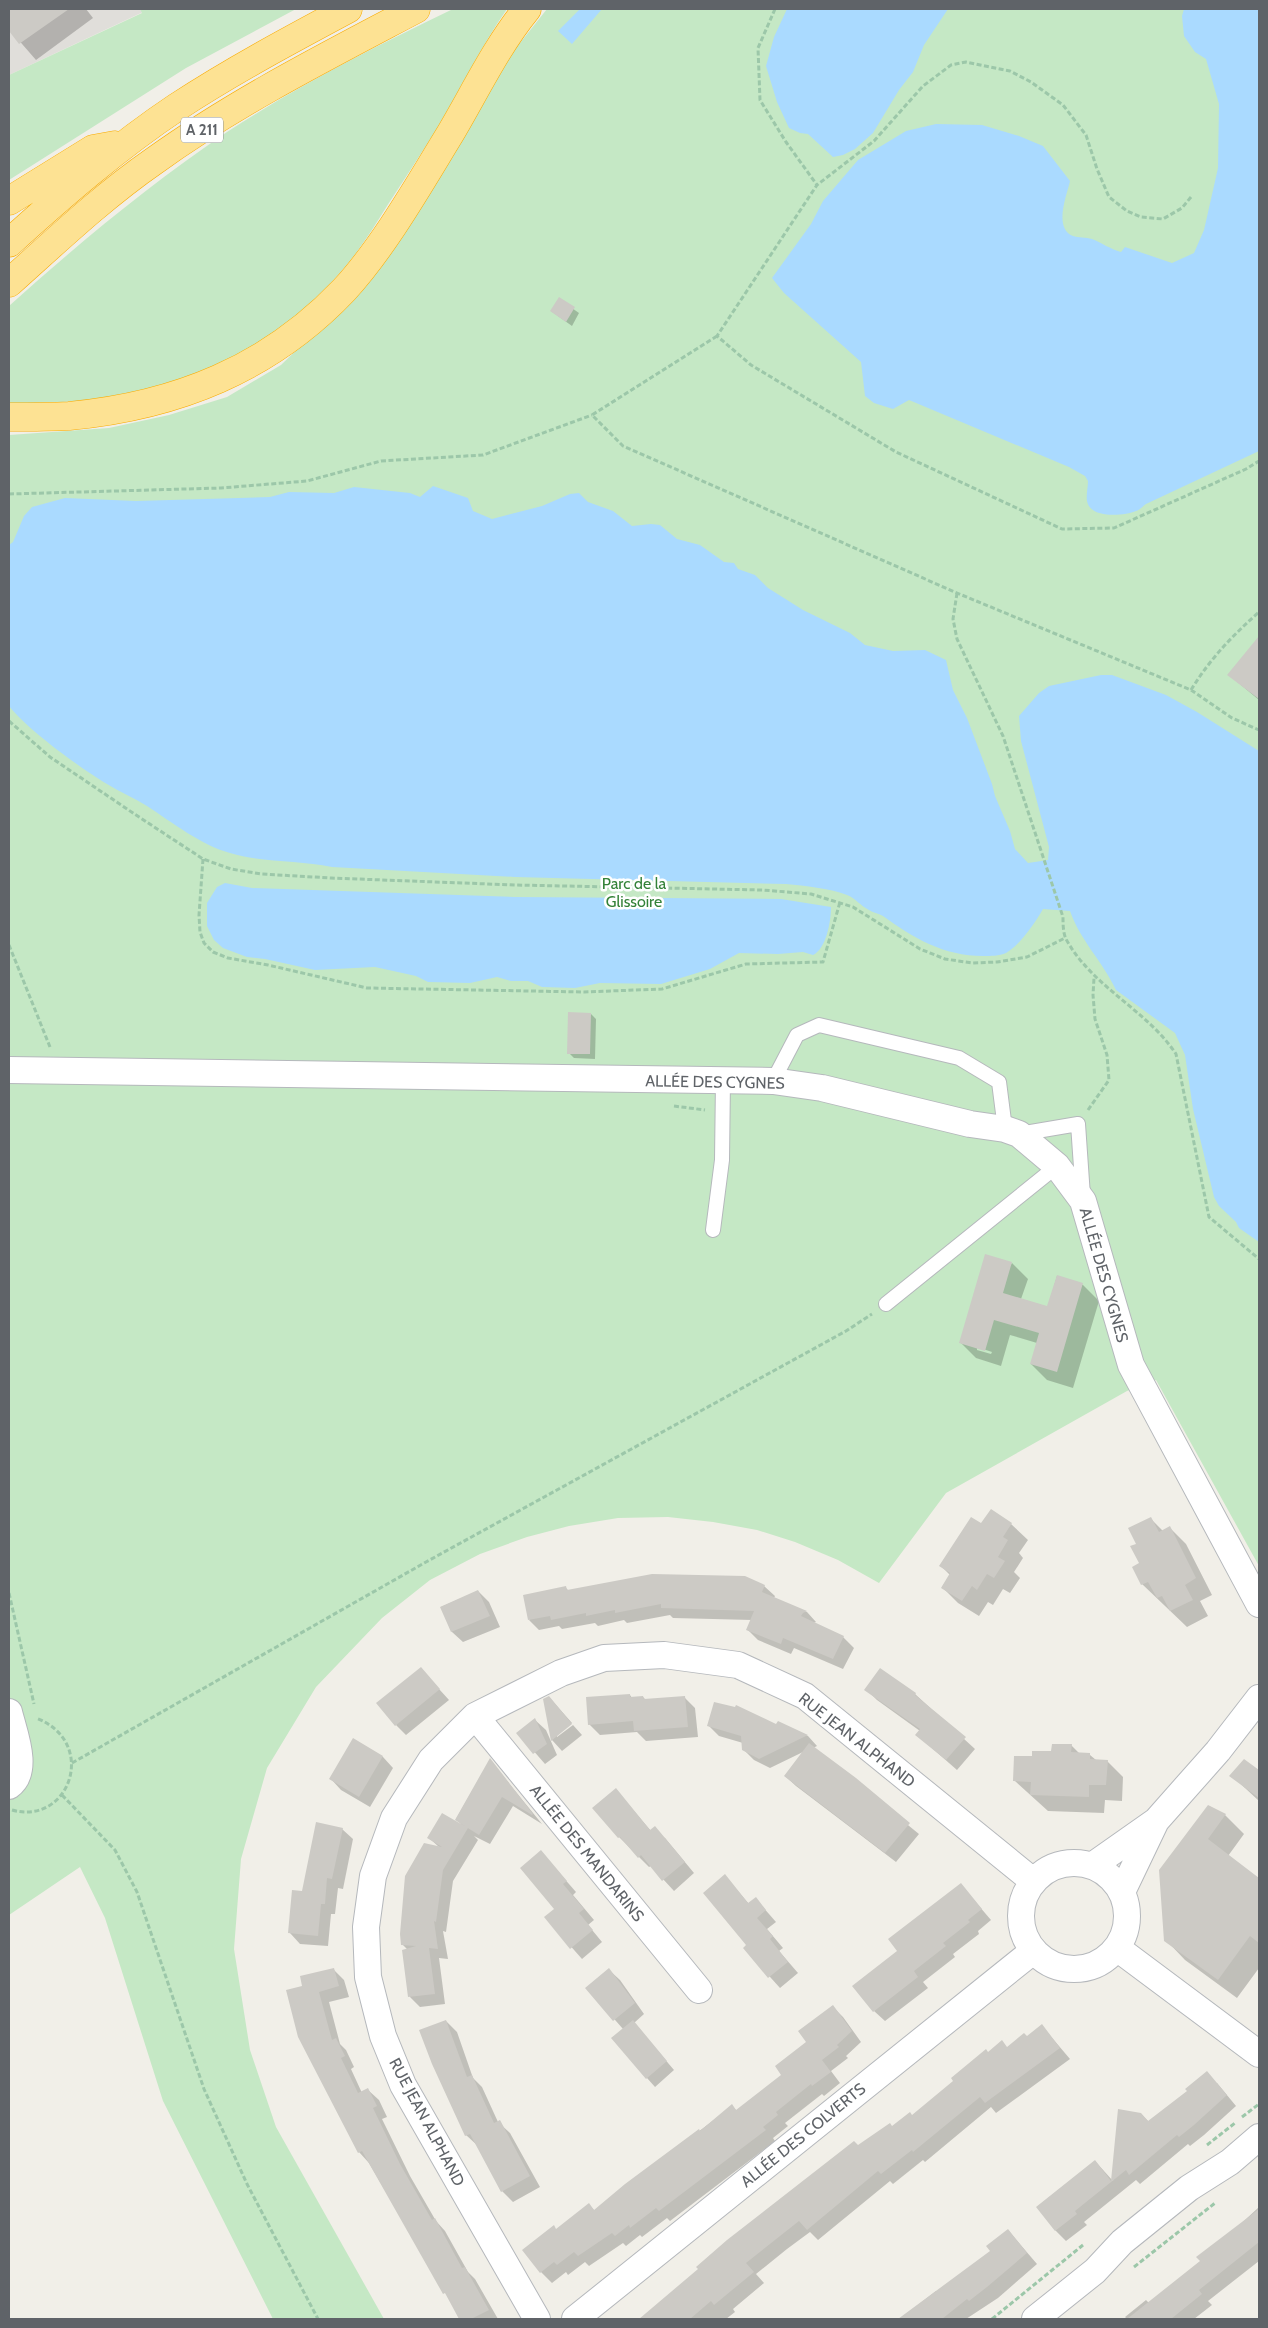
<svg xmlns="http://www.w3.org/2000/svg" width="1268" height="2328" font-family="Cabin,sans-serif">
<rect width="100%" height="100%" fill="#f1efe8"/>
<!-- industrial -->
<path fill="#e0deda" d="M 9,9 L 140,9 L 143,12 L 9,75 Z"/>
<!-- green -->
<path fill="#c5e8c5" d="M 140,9 L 296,9 L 186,68 L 9,180 L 9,75 L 142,13 Z
M 453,9 L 507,9 C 480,48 459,92 434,133 C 419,157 403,181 387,206 C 377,222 367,238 356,253 C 307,319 227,372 148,391 C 102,402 56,402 9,404 L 9,306 C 78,244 150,184 227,132 C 299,85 376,46 453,9 Z
M 547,9 L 1259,9 L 1259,1566 L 1156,1380 L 1127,1391 L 946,1493 L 879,1583 L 838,1560 L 795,1542 L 757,1530 L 713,1522 L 668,1517 L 618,1518 L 569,1526 L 527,1537 L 480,1554 L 430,1580 L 382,1618 L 316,1687 L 267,1768 L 241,1859 L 234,1949 L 250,2050 L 276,2127 L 384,2319 L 273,2319 L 163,2101 L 105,1918 L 80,1867 L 9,1915 L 9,435 L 109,428 L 169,415 L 227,397 L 281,365 L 347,301 L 512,53 Z"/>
<!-- water -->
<path fill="#aadaff" d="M 580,9 L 602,9 L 572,44 L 558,31 Z
M 787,9 L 948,9 L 924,45 L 913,72 L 899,90 L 873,133 L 855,149 L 843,155 L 833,157 L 808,134 L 800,133 L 789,128 L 777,102 L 766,66 L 774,37 Z
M 1184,9 L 1259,9 L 1259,451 L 1146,504 C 1143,506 1140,510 1136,511 C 1124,516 1090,519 1087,501 C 1086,495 1088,487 1088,481 L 1085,476 L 1069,467 L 909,400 L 893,409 L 874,403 L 865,396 L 861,362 L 784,293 L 772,278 L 811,224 L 823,201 L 858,160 L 906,131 L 936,124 L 982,125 L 1019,136 L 1043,146 L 1070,181 C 1067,195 1053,228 1073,236 C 1078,238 1086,237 1092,239 C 1102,243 1110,249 1121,252 L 1125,247 L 1172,263 L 1194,253 L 1204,230 L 1218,168 L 1219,104 L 1206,59 L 1195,52 L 1184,36 L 1182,16 Z
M 433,486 L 468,498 L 473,511 L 492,519 L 542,506 L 570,494 L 579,493 L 588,502 L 613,511 L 632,526 L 651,524 L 660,525 L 677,539 L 700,545 L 724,562 L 734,563 L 738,569 L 755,575 L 768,588 L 803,610 L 850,633 L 865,645 L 893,651 L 925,650 L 946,660 L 953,690 L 967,718 L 992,784 L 995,796 L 1010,831 L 1015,849 L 1028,863 L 1048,860 L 1049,847 L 1021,741 L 1019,716 L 1039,693 L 1049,686 L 1101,675 L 1112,675 L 1166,695 L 1197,712 L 1259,751 L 1259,1242 L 1239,1228 L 1236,1222 L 1219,1206 L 1214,1197 L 1193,1109 L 1185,1055 L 1175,1033 L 1116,990 C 1103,962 1080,940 1070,911 L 1043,909 C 1035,923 1020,945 1006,953 C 999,956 991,956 983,956 C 944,956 913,938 883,916 C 878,913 873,913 869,910 C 861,906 855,898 847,895 C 828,888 806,886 786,884 L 515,877 L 332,867 C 299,860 263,863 230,853 C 201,845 173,823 147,806 C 134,798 120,792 107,784 C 80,768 28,730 9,706 L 9,545 L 13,542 L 24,516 L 32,507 L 65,498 L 136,501 L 270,497 L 289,492 L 334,493 L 354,487 L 410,493 L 420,497 Z
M 225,883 L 252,888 L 514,897 L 781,899 L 831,907 C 831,922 826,949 813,955 L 803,952 L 778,954 L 739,953 L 710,969 L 661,984 L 600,983 L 575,988 L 542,987 L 528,981 L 511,981 L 497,977 L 470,983 L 428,982 L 416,976 L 375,967 L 315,970 L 265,959 L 247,957 L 223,948 L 214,940 L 207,926 L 207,903 L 217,887 Z"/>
<!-- shadow -->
<path fill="#0003" fill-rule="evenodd" d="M 9,9 L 86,9 L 93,18 L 36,60 L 9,29 Z
M 559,299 L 579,313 L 572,326 L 551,311 Z
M 1255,644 L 1259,648 L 1259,700 L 1229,675 Z
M 591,1014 L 596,1019 L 595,1059 L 574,1058 L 569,1053 Z
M 1012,1263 L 1028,1279 L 1021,1299 L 1048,1307 L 1057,1276 L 1083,1285 L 1099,1301 L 1073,1388 L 1047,1380 L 1031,1364 L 1037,1343 L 1010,1335 L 1001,1366 L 976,1358 L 960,1342 ZM 977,1347 L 992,1352 L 991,1354 L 977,1350 Z
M 1150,1518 L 1163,1531 L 1170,1528 L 1186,1544 L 1212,1595 L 1200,1601 L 1208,1616 L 1187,1627 L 1142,1584 L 1137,1544 Z
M 1011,1524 L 1028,1540 L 1019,1553 L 1023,1558 L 1014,1572 L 1020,1578 L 1010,1593 L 1003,1589 L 993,1605 L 988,1602 L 979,1616 L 958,1603 L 942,1587 L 950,1575 L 941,1566 L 982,1525 Z
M 764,1586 L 775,1596 L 774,1598 L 807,1612 L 816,1622 L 813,1623 L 843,1637 L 854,1648 L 843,1669 L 794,1648 L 791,1654 L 758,1640 L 748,1630 L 752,1620 L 673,1618 L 670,1615 L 627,1623 L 624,1620 L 598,1626 L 595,1623 L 562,1629 L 559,1626 L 539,1630 L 529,1620 L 566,1588 L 569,1591 Z
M 478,1591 L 489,1602 L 500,1627 L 463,1642 L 452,1632 L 441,1607 Z
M 421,1669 L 449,1700 L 406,1735 L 396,1725 Z
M 880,1670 L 915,1694 L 975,1749 L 957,1770 L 917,1735 L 920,1731 L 877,1700 L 866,1689 Z
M 630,1695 L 632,1698 L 643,1697 L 646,1700 L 685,1698 L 695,1708 L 698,1737 L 646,1741 L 637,1732 L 600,1735 L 589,1724 Z
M 549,1697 L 572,1723 L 557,1734 L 557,1737 L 573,1725 L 582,1735 L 562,1751 L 552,1740 Z
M 535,1720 L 546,1730 L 557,1755 L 545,1764 L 518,1733 Z
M 778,1722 L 808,1736 L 817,1746 L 813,1748 L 919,1834 L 896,1862 L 796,1786 L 785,1776 L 803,1752 L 770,1768 L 754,1760 L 744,1750 L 743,1743 L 719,1736 L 709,1726 L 777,1726 Z
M 354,1740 L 383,1757 L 393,1768 L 370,1807 L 341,1790 L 331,1779 Z
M 1071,1745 L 1080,1754 L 1090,1755 L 1096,1760 L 1107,1761 L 1123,1777 L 1122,1801 L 1105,1800 L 1104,1813 L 1048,1811 L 1015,1781 L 1033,1758 Z
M 490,1760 L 542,1824 L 513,1806 L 490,1844 L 474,1836 L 478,1840 L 453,1881 L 446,1932 L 443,1931 L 448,1959 L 439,1958 L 445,2004 L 420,2007 L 410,1997 L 408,1950 L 402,1944 L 439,1847 L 429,1838 L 461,1824 L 456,1819 Z
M 1244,1760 L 1259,1772 L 1259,1801 L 1231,1775 Z
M 616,1790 L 651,1831 L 665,1838 L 694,1873 L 674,1891 L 651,1866 L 649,1867 L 619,1837 Z
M 1209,1806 L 1225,1815 L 1244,1834 L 1228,1856 L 1259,1880 L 1259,1968 L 1237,1998 L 1185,1960 L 1166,1940 Z
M 342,1829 L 353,1839 L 343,1889 L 338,1888 L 335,1914 L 331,1914 L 328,1946 L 300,1944 L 290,1933 L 303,1892 Z
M 541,1852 L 576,1892 L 573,1895 L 594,1920 L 588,1925 L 602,1942 L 582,1959 L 545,1917 L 556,1909 Z
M 725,1876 L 749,1904 L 756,1899 L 776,1922 L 767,1929 L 783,1948 L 779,1951 L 798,1973 L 780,1988 L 744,1948 L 748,1945 Z
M 961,1885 L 991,1920 L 978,1931 L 979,1934 L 953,1954 L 955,1957 L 923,1982 L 928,1988 L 885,2021 L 874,2011 Z
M 333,1969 L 344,1980 L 349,1997 L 329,2002 L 340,2044 L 346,2050 L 354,2067 L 351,2069 L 362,2093 L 368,2090 L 379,2100 L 387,2117 L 382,2119 L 410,2176 L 436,2221 L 445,2231 L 468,2272 L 475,2279 L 498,2319 L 461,2319 L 369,2163 L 359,2152 L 304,1987 Z
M 609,1970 L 620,1980 L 644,2014 L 634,2023 L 674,2070 L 655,2087 L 647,2078 L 623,2029 L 587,1988 Z
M 832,2006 L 843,2017 L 861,2042 L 846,2056 L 848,2058 L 831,2071 L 840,2083 L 824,2096 L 822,2094 L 785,2123 L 788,2126 L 773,2138 L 775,2141 L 670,2221 L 667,2218 L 642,2237 L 640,2235 L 626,2246 L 623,2243 L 589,2266 L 585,2262 L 568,2275 L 566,2272 L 552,2283 L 541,2272 L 524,2250 L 557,2230 L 589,2205 L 595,2211 L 732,2106 L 737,2111 L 783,2075 Z
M 446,2021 L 457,2032 L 473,2078 L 482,2087 L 498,2122 L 510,2133 L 540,2187 L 513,2202 L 502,2191 L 478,2146 L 466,2135 Z
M 1042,2026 L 1070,2059 L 996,2113 L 991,2107 L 925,2162 L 923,2160 L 893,2184 L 890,2181 L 818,2240 L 810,2232 L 787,2249 L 756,2274 L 764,2283 L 733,2309 L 735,2312 L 726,2319 L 641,2319 L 700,2270 L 858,2146 L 912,2117 L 988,2053 L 1008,2048 L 1027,2037 Z
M 1217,2083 L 1236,2106 L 1204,2135 L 1190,2146 L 1188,2144 L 1140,2184 L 1136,2180 L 1084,2222 L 1087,2225 L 1066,2241 L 1056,2231 L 1037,2207 L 1095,2161 L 1113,2181 L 1119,2111 L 1141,2114 L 1149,2122 L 1189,2091 Z
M 1259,2207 L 1259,2261 L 1208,2301 L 1212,2305 L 1194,2319 L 1127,2319 L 1125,2317 L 1146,2300 L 1149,2303 L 1201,2261 Z
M 1008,2230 L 1037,2264 L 998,2298 L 966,2319 L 900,2319 L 936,2291 L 938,2293 L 991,2251 Z"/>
<!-- building -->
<path fill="#cccac5" d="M 9,9 L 69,9 L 19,44 L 9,31 Z
M 559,297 L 575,307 L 566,322 L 550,311 Z
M 1259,636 L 1259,699 L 1227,675 Z
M 568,1012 L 591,1013 L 590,1054 L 567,1054 Z
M 985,1254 L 1012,1262 L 1003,1293 L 1047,1306 L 1057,1275 L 1083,1283 L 1057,1372 L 1030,1364 L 1039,1333 L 994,1320 L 985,1351 L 959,1343 Z
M 991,1509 L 1012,1523 L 1003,1537 L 1008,1540 L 998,1557 L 1005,1561 L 994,1578 L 987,1574 L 977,1590 L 972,1586 L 962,1601 L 941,1588 L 950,1573 L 939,1566 L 971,1517 L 981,1523 Z
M 1151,1517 L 1159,1532 L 1170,1526 L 1196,1578 L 1185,1585 L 1193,1600 L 1170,1611 L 1162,1596 L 1157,1598 L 1148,1582 L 1141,1585 L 1132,1567 L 1139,1563 L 1130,1546 L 1136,1544 L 1128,1528 Z
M 652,1574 L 745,1576 L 765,1585 L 762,1592 L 807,1611 L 803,1613 L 801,1616 L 844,1636 L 833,1659 L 783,1638 L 781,1644 L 746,1630 L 754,1611 L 661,1608 L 661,1604 L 615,1613 L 615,1610 L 586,1616 L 586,1613 L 551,1620 L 550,1616 L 528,1620 L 523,1595 L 566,1586 L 567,1590 Z
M 478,1590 L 490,1616 L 451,1632 L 440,1607 Z
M 421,1667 L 440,1689 L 395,1726 L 376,1703 Z
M 880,1668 L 916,1693 L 915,1695 L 966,1737 L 946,1760 L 915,1735 L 920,1729 L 864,1690 Z
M 630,1694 L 630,1697 L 643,1696 L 644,1699 L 685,1696 L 688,1727 L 634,1731 L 633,1721 L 588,1725 L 586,1697 Z
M 549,1696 L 572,1724 L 551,1741 L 543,1699 Z
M 714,1702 L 735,1707 L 736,1705 L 776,1724 L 778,1721 L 808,1735 L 759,1759 L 742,1750 L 741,1736 L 707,1726 Z
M 535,1718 L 547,1744 L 533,1754 L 516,1733 Z
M 353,1738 L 383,1756 L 359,1797 L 329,1779 Z
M 809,1743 L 856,1778 L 910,1823 L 885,1853 L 784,1776 Z
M 1052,1744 L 1072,1744 L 1071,1752 L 1090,1753 L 1090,1759 L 1108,1760 L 1106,1785 L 1089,1785 L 1089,1797 L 1030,1795 L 1031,1782 L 1013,1781 L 1014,1756 L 1032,1756 L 1032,1751 L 1051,1751 Z
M 490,1758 L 533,1814 L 532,1815 L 502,1797 L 479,1835 L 455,1820 Z
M 1244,1759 L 1259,1770 L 1259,1798 L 1229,1776 Z
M 616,1788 L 650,1830 L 655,1826 L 685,1862 L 662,1881 L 641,1855 L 638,1858 L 620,1837 L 618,1838 L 592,1808 Z
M 1208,1805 L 1226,1814 L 1208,1839 L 1259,1878 L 1259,1943 L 1250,1936 L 1218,1980 L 1164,1941 L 1159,1870 Z
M 442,1813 L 468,1828 L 443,1870 L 436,1922 L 434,1921 L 438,1949 L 429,1948 L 435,1994 L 408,1997 L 402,1950 L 416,1946 L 401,1945 L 400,1934 L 405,1876 L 424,1843 L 442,1847 L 427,1838 Z
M 316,1822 L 343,1828 L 332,1879 L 327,1878 L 325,1904 L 321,1904 L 318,1936 L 288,1933 L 292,1890 L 302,1891 Z
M 541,1850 L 567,1881 L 563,1884 L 584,1909 L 579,1913 L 593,1930 L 570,1949 L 544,1917 L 554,1909 L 520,1868 Z
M 725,1874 L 748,1903 L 756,1897 L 766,1910 L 757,1918 L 773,1936 L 770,1939 L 788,1962 L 768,1978 L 743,1948 L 746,1945 L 703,1893 Z
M 961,1883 L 982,1909 L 968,1920 L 970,1922 L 943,1943 L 946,1946 L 914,1971 L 918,1977 L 873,2012 L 852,1986 L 897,1951 L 888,1939 Z
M 334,1968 L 339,1986 L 319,1992 L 332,2040 L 336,2038 L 345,2056 L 341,2058 L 358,2093 L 368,2088 L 377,2106 L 373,2108 L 400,2164 L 432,2220 L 435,2218 L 462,2268 L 465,2267 L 489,2310 L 471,2319 L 459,2319 L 445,2293 L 443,2294 L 362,2151 L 358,2153 L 298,2037 L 286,1990 L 302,1986 L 300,1976 Z
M 609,1968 L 635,2003 L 613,2021 L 585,1988 Z
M 833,2005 L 852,2031 L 837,2045 L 839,2047 L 822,2060 L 831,2072 L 812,2086 L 811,2084 L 776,2112 L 778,2115 L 763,2127 L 766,2130 L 659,2211 L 656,2208 L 630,2228 L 629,2225 L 615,2236 L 612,2233 L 578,2256 L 574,2252 L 557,2265 L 554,2262 L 540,2273 L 522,2250 L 554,2225 L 556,2229 L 589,2203 L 594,2210 L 625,2184 L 699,2129 L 700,2131 L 732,2104 L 736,2110 L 781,2075 L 775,2066 L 806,2042 L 798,2031 Z
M 446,2020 L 467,2077 L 472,2075 L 494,2123 L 500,2120 L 530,2176 L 501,2192 L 470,2134 L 465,2136 L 432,2064 L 419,2030 Z
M 633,2020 L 667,2061 L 646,2079 L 611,2038 Z
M 1042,2024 L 1060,2048 L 985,2103 L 980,2097 L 913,2152 L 912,2150 L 881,2174 L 878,2171 L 807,2230 L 799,2221 L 746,2263 L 754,2272 L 714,2305 L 711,2301 L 690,2319 L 639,2319 L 698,2269 L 696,2267 L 727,2240 L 854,2141 L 858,2145 L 890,2123 L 892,2126 L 910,2112 L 912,2115 L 953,2081 L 951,2078 L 986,2049 L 988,2052 L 1002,2040 L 1007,2047 L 1024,2033 L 1027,2036 Z
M 1207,2071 L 1227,2095 L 1194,2125 L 1179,2137 L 1177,2135 L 1129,2175 L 1126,2170 L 1075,2211 L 1077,2214 L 1055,2231 L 1036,2207 L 1095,2160 L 1111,2181 L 1118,2109 L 1141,2113 L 1148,2121 L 1187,2091 L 1185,2089 Z
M 1259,2209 L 1259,2242 L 1199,2290 L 1202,2294 L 1171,2319 L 1127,2319 L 1200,2261 L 1196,2257 Z
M 1008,2229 L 1027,2253 L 987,2287 L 969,2301 L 967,2299 L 942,2319 L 898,2319 L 990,2251 L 986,2246 Z"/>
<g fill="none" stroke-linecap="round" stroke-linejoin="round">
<defs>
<path id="service" d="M 773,1081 L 797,1035 L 819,1025 L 959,1058 L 999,1082 L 1005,1129
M 1019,1134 L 1078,1124 L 1083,1196
M 713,1230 L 722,1160 L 723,1080
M 886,1304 L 1057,1166"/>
<path id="minor" d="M 9,1070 L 773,1081 L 822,1088 L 970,1124 L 1005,1129 L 1019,1134 L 1057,1166 L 1083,1201 L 1131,1365 L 1259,1604
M 9,1712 C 14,1733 30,1771 9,1786
M 475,1716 L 699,1990
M 1156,1821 L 1218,1751 L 1259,1698
M1021 1916a53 53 0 1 1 106 0a53 53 0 1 1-106 0Z
M 1092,1866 L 1156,1821 L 1122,1892
M 1117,1948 L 1259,2054
M 537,2319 L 403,2085 L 383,2036 L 368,1977 L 366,1927 L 373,1876 L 394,1818 L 431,1760 L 475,1716 L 561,1673 L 604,1658 L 664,1655 L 738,1665 L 805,1696 L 1033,1881
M 575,2319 L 1033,1951
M 1035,2319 L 1095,2271 L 1122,2242 L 1189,2188 L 1230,2162 L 1259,2137"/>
<path id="motorway" d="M 9,201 L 93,149 L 115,145
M 9,243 C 62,195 117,147 177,107 C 232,71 290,40 348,9
M 9,283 C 56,241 102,197 154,161 C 236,102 327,56 416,9
M 9,417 C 29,417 49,417 69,416 C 176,406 269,369 344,290 C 383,248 420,183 450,134 C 475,92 496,47 527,9"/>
</defs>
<!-- service casing -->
<use href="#service" stroke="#b5b8bc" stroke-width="16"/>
<!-- minor casing -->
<use href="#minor" stroke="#b5b8bc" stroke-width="28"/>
<!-- motorway casing -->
<use href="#motorway" stroke="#f9ab00" stroke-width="29"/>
<!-- path -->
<path stroke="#9cc7a9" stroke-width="3" stroke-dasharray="5 2.5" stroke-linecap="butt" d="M 775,9 L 758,48 L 760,100 L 786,142 L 817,185
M 1191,197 L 1182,208 L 1163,219 L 1141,217 L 1127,211 L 1109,197 L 1097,169 L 1086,135 L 1063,105 L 1031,82 L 1010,71 L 966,62 L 951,65 L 923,86 L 874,141 L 817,185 L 717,336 L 751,365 L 896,452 L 1062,529 L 1114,528 L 1246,469 L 1259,461
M 717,336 L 592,415 L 623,446 L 957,593 L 1191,690 L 1232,718 L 1259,730
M 9,494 L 221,488 L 307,481 L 381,461 L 483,455 L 592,415
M 957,593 L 953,619 L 957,639 L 1003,736 L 1063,917 C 1063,923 1063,933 1066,939 C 1092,987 1147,1010 1176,1054 L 1209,1217 L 1259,1259
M 1191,690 C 1210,659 1232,636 1259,612
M 9,721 L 50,757 L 133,813 L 203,859 L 231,869 L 261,874 L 331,878 L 515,885 L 763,890 L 811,894 L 853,907 L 920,949 L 945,959 L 972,963 L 997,962 L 1027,957 L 1065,938
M 203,859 L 199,915 L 200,932 L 204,943 L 213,952 L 228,958 L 268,965 L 367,988 L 584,992 L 662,989 L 746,964 L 823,962 L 840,902
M 9,945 L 50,1047
M 674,1106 L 705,1110
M 1088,1110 L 1109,1080 L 1107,1055 L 1095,1019 L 1093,995 L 1094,978
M 9,1593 L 34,1704
M 72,1763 L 426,1562 L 846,1331 L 872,1314
M 62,1795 L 115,1850 L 137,1892 L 204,2089 L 247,2184 L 318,2319
M 12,1810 C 70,1826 99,1742 36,1718
M 1242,2117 L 1259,2104
M 1207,2145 L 1235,2123
M 1134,2267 L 1215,2203
M 992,2319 L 1083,2245"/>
<!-- service -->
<use href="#service" stroke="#fff" stroke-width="14"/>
<!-- minor -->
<use href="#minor" stroke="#fff" stroke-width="26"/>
<!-- motorway -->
<use href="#motorway" stroke="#fde293" stroke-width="28"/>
</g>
<g text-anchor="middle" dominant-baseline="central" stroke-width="5" stroke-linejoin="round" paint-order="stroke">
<!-- shield labels -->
<rect fill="#fff" stroke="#8f9295" stroke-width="1" x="181" y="117.5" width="42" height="25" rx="4"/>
<g font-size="15" font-weight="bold" fill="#5f6368">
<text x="202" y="130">A 211</text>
</g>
<!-- park labels -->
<g font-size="16" fill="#348238" stroke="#fff">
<text x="634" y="883">Parc de la<tspan x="634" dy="18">Glissoire</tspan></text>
</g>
<!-- street labels -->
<g font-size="16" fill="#5f6368" stroke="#fff">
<text transform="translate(715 1082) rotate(1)">ALLÉE DES CYGNES</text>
<text transform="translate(1104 1275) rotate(74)">ALLÉE DES CYGNES</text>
<text transform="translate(857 1740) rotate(38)">RUE JEAN ALPHAND</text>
<text transform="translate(587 1853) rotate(51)">ALLÉE DES MANDARINS</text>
<text transform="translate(427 2122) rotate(62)">RUE JEAN ALPHAND</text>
<text transform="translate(803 2135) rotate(-39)">ALLÉE DES COLVERTS</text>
</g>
</g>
<!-- border -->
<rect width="1268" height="2328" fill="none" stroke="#5f6368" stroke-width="20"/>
</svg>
